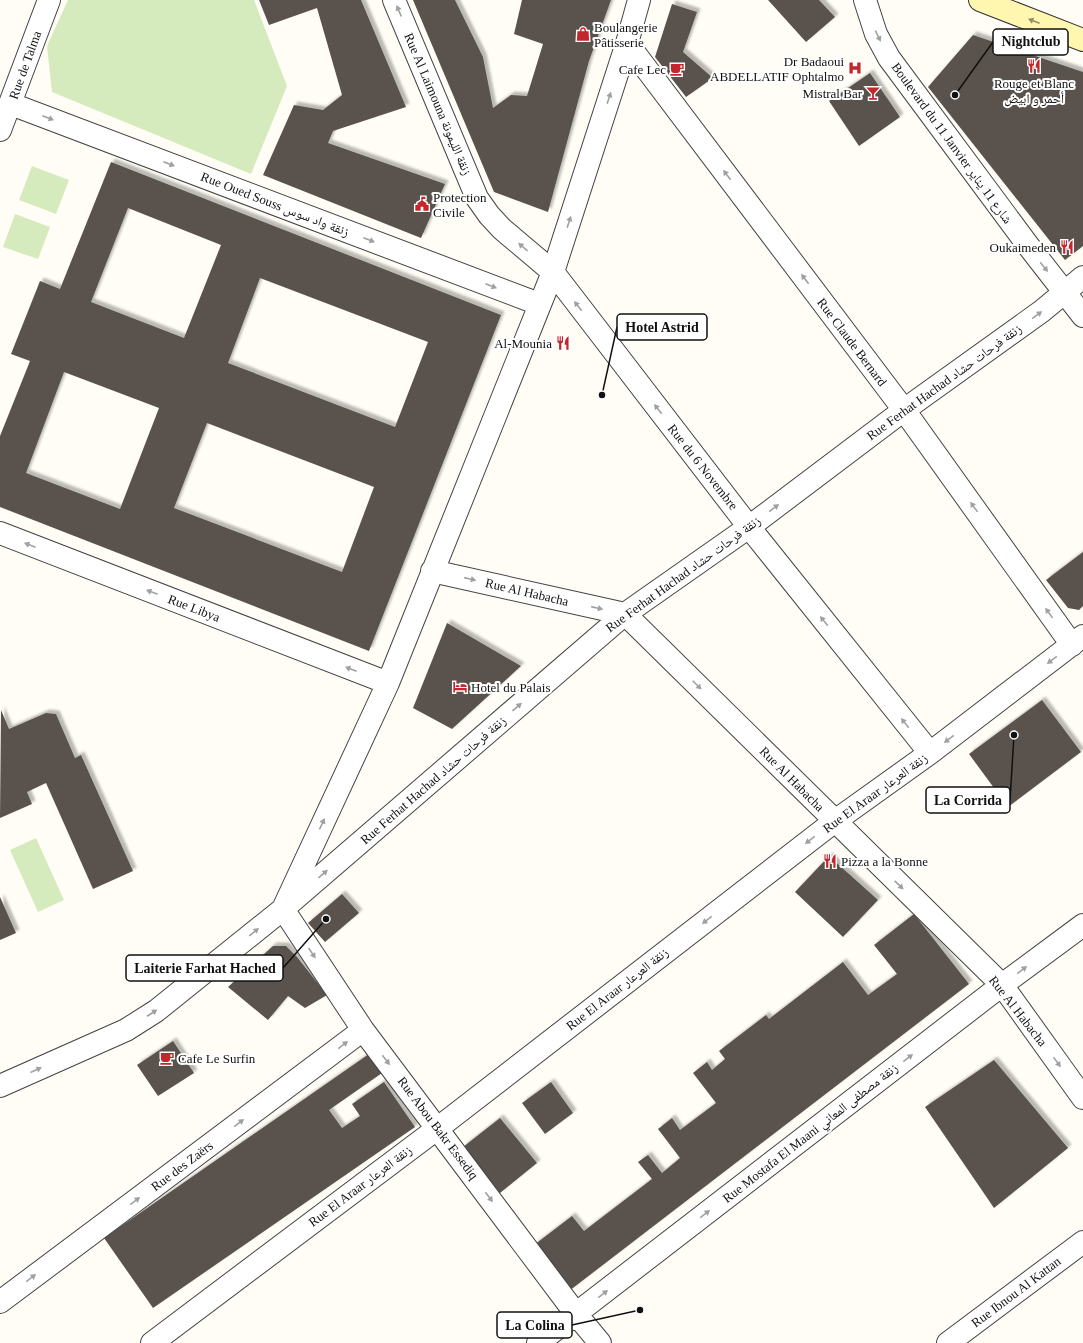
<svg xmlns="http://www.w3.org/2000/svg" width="1083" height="1343" font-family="'Times New Roman','Noto Naskh Arabic',serif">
<defs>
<filter id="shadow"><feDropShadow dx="3.5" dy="-3.5" stdDeviation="1" flood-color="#0004"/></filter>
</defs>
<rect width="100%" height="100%" fill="#fffdf5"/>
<!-- green -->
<path fill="#d5ebbd" d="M 68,0 L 254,0 L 287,86 L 251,174 L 52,92 L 47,46 Z
M 32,166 L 69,180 L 56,214 L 19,200 Z
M 15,214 L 50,227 L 38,259 L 3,247 Z
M 36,838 L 64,900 L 38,912 L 10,850 Z"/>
<!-- building -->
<path fill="#5a524d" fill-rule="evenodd" filter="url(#shadow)" d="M 259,0 L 361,0 L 406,107 L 333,131 L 328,143 L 445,184 L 421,238 L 263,175 L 294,105 L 323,110 L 342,95 L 317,8 L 269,25 Z
M 413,0 L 455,0 L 483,57 L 493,108 L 511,95 L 527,96 L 543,44 L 514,34 L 522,0 L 611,0 L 589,61 L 548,212 L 494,192 Z
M 768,0 L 819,0 L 835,17 L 806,42 Z
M 672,4 L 697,12 L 683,52 L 713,78 L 686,97 L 655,57 Z
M 973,35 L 1083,72 L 1083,246 L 1065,260 L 928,87 Z
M 870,73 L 900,117 L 859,146 L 829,101 Z
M 111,162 L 501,315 L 369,651 L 0,507 L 0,436 L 30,361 L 11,354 L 40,281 L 60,289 ZM 128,208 L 221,245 L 184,338 L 91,302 ZM 260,278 L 428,342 L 395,427 L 228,363 ZM 64,372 L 159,408 L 120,509 L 26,473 ZM 207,423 L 374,487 L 342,572 L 174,508 Z
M 1083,552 L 1083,606 L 1079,610 L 1068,608 L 1046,580 Z
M 447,623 L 521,666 L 452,729 L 413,708 Z
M 1042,700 L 1081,752 L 1008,807 L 969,754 Z
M 1,710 L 9,729 L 46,713 L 56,714 L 75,758 L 81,755 L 133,871 L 93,889 L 46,783 L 27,792 L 32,804 L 0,818 Z
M 829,856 L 878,900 L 843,937 L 795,892 Z
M 342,894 L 359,913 L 325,942 L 308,923 Z
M 0,897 L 16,933 L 0,940 Z
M 914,914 L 969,984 L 569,1291 L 534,1245 L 572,1216 L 584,1231 L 652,1179 L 638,1162 L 648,1155 L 662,1173 L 680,1158 L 658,1129 L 672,1118 L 680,1130 L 716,1103 L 693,1073 L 707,1062 L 712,1070 L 725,1059 L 719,1051 L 766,1015 L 769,1019 L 843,962 L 868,995 L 897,974 L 874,945 Z
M 273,946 L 286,946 L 297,957 L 327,995 L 305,1008 L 288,996 L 268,1020 L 228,987 Z
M 173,1041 L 194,1073 L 158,1096 L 137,1065 Z
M 369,1054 L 382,1073 L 329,1110 L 342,1128 L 360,1116 L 352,1104 L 384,1082 L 415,1127 L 153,1308 L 104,1238 Z
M 994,1060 L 1068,1148 L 994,1208 L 925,1107 Z
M 551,1082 L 573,1113 L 545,1134 L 522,1103 Z
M 500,1118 L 537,1163 L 500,1193 L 463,1147 Z"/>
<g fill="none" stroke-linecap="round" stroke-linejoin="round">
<defs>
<path id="street" d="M 394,0 L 477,198 L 489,215 L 502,229 L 553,272 L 749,527 L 930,753
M 865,0 L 876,34 L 889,58 L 1030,248 L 1083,316
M 627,43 L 904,410 L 1072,645
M 11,104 L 539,304
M 0,130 L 49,0
M 0,533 L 388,683
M 432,571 L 625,614 L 1002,985 L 1083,1098
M 0,1086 L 126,1030 L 156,1011 L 283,909 L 388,683 L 553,272 L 627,43 L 639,0
M 0,1302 L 363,1030
M 152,1343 L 438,1128 L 835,821 L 930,753 L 1083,636
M 538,1343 L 1002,985 L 1083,925
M 600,1343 L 576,1314 L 363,1030 L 283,909 L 625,614 L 749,527 L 904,410 L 1042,311 L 1083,277
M 948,1343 L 1083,1242"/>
<path id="secondary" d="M 980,0 L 1083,40"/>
</defs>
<!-- street casing -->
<use href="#street" stroke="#444" stroke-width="24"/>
<!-- secondary casing -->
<use href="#secondary" stroke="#333" stroke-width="24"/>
<!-- street -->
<use href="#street" stroke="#fff" stroke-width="22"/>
<!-- secondary -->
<use href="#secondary" stroke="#fff6b0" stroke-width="22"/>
</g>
<!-- one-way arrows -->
<defs><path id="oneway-solid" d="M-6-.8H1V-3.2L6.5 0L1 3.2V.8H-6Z"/></defs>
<g fill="#a0a0a0">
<use href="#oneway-solid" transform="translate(399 11) rotate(-113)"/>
<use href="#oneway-solid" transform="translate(878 36) rotate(64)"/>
<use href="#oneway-solid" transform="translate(609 98) rotate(-72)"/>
<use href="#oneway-solid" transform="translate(48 118) rotate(21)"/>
<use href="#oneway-solid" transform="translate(169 164) rotate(21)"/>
<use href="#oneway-solid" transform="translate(727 175) rotate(-127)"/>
<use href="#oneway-solid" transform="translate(569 222) rotate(-72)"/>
<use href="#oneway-solid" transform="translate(369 240) rotate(21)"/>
<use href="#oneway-solid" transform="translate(523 247) rotate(-140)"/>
<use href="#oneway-solid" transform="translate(1044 267) rotate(51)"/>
<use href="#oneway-solid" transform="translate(805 279) rotate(-127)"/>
<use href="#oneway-solid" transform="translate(491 286) rotate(21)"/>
<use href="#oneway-solid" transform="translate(578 306) rotate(-128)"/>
<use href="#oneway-solid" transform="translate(1037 315) rotate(-36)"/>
<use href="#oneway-solid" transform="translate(658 409) rotate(-128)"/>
<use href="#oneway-solid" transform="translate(974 507) rotate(-126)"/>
<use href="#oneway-solid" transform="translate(774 508) rotate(-37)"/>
<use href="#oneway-solid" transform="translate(30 545) rotate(-159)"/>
<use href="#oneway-solid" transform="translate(470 579) rotate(13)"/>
<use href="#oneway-solid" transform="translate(152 592) rotate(-159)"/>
<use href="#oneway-solid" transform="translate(597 608) rotate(13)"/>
<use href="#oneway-solid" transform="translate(1049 613) rotate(-126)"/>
<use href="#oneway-solid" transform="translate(824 621) rotate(-129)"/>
<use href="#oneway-solid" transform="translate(1052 660) rotate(143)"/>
<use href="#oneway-solid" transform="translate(351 669) rotate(-159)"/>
<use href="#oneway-solid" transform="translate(697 685) rotate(45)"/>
<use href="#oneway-solid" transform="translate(517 707) rotate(-41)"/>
<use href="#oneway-solid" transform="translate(905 723) rotate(-129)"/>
<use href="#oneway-solid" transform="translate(949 739) rotate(143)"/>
<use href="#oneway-solid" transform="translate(322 824) rotate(-65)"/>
<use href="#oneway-solid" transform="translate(810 840) rotate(142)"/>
<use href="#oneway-solid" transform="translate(323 874) rotate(-41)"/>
<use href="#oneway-solid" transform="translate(899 885) rotate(44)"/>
<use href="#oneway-solid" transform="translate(707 920) rotate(142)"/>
<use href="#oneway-solid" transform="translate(254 932) rotate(-39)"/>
<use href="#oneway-solid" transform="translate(312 953) rotate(56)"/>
<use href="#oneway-solid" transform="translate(1022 970) rotate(-37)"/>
<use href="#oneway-solid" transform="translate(152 1013) rotate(-33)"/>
<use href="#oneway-solid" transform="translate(343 1045) rotate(-37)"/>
<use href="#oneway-solid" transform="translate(908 1058) rotate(-38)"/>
<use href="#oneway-solid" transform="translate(386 1060) rotate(53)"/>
<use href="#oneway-solid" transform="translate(1057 1062) rotate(54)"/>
<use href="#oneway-solid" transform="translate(36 1070) rotate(-24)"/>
<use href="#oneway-solid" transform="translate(239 1123) rotate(-37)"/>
<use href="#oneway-solid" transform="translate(489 1197) rotate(53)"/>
<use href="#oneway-solid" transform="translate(135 1201) rotate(-37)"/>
<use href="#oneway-solid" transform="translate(705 1214) rotate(-38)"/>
<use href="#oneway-solid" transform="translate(31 1278) rotate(-37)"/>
<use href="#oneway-solid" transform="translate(603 1294) rotate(-38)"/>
</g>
<use fill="#948f68" href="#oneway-solid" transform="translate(1034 21) rotate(-159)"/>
<!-- icons -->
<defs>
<symbol id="shop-bare" viewBox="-9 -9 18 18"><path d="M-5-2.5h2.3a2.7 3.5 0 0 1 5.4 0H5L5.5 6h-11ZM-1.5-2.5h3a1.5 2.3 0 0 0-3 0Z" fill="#c4262e" stroke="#fff" stroke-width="2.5" paint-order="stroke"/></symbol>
<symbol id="restaurant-bare" viewBox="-9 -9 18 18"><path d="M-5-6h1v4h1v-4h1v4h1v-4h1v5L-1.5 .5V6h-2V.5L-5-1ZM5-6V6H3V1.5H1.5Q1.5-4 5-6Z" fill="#c4262e" stroke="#fff" stroke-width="2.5" paint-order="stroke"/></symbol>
<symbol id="hospital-bare" viewBox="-9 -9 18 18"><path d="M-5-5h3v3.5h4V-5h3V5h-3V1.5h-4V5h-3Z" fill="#c4262e" stroke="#fff" stroke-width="2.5" paint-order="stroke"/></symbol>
<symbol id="cafe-bare" viewBox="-9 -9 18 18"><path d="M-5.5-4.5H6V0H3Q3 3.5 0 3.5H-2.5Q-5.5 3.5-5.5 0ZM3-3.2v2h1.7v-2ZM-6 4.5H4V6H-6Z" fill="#c4262e" stroke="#fff" stroke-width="2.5" paint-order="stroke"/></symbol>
<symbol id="bar-bare" viewBox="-9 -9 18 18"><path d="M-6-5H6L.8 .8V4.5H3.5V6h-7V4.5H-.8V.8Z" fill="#c4262e" stroke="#fff" stroke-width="2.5" paint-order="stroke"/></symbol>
<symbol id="civic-bare" viewBox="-9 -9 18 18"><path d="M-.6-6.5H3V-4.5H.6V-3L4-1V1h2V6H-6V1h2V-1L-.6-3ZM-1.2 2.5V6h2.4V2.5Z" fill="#c4262e" stroke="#fff" stroke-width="2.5" paint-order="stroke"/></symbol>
<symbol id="hotel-bare" viewBox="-9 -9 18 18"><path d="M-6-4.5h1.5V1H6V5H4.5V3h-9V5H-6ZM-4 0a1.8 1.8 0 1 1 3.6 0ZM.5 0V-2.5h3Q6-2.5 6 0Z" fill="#c4262e" stroke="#fff" stroke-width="2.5" paint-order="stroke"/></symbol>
</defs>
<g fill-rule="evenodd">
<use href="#shop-bare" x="573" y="24" width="20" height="20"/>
<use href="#restaurant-bare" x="1024" y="56" width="20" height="20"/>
<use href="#hospital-bare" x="845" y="58" width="20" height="20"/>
<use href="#cafe-bare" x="667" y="59" width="20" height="20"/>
<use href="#bar-bare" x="863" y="83" width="20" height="20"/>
<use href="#civic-bare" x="412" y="194" width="20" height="20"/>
<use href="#restaurant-bare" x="1057" y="237" width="20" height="20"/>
<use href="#restaurant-bare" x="553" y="333" width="20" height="20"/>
<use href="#hotel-bare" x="450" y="677" width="20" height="20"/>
<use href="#restaurant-bare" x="820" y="851" width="20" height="20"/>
<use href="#cafe-bare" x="157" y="1048" width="20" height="20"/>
</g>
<g text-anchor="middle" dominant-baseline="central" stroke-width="4" stroke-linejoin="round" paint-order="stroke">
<!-- poi labels -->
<g font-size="13" fill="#111" stroke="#fff" text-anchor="start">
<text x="594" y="27">Boulangerie<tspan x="594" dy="15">Pâtisserie</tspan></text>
<text x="844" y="61" text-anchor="end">Dr Badaoui<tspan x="844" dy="15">ABDELLATIF Ophtalmo</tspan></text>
<text x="666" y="69" text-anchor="end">Cafe Lec</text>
<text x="1034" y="83" text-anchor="middle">Rouge et Blanc<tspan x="1034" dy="15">أحمر و ابيض</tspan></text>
<text x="862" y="93" text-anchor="end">Mistral Bar</text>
<text x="433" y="197">Protection<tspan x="433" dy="15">Civile</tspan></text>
<text x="1056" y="247" text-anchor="end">Oukaimeden</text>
<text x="552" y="343" text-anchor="end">Al-Mounia</text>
<text x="471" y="687">Hotel du Palais</text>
<text x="841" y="861">Pizza a la Bonne</text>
<text x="178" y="1058">Cafe Le Surfin</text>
</g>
<!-- street labels -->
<g font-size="13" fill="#111" stroke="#fff">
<text transform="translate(25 65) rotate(-70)">Rue de Talma</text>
<text transform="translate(438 104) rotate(67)">Rue Al Laimouna زنقة الليمونة</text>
<text transform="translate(952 143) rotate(54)">Boulevard du 11 Janvier شارع 11 يناير</text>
<text transform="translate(275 204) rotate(21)">Rue Oued Souss زنقة واد سوس</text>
<text transform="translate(852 342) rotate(53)">Rue Claude Bernard</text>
<text transform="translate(944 382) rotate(-36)">Rue Ferhat Hachad زنقة فرحات حشاد</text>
<text transform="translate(703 467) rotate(52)">Rue du 6 Novembre</text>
<text transform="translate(683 574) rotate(-36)">Rue Ferhat Hachad زنقة فرحات حشاد</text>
<text transform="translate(527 592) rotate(13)">Rue Al Habacha</text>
<text transform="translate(194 608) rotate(21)">Rue Libya</text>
<text transform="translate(792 779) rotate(45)">Rue Al Habacha</text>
<text transform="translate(433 780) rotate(-41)">Rue Ferhat Hachad زنقة فرحات حشاد</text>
<text transform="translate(875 793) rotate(-36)">Rue El Araar زنقة العرعار</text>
<text transform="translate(617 989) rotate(-38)">Rue El Araar زنقة العرعار</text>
<text transform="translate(1018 1011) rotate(52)">Rue Al Habacha</text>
<text transform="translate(438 1128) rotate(53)">Rue Abou Bakr Essediq</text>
<text transform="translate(810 1133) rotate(-38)">Rue Mostafa El Maani زنقة مصطفى المعاني</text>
<text transform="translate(182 1166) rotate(-37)">Rue des Zaërs</text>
<text transform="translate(360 1186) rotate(-37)">Rue El Araar زنقة العرعار</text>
<text transform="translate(1016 1292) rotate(-37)">Rue Ibnou Al Kattan</text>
</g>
</g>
<!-- callouts -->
<path fill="none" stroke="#111" stroke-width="1.5" d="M955 95L993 42M602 395L617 327M1014 735L1010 800M326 919L283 968M640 1310L572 1325"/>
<g fill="#111" stroke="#fff" stroke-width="1.5">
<circle cx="955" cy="95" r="4"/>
<circle cx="602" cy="395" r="4"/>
<circle cx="1014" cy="735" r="4"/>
<circle cx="326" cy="919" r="4"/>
<circle cx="640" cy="1310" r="4"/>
</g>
<g fill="#fff" stroke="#111" stroke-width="1.5">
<rect x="993" y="29" width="75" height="26" rx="4"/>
<rect x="617" y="314" width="90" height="26" rx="4"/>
<rect x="926" y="787" width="84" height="26" rx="4"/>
<rect x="126" y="955" width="157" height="26" rx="4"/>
<rect x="497" y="1312" width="75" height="26" rx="4"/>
</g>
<g font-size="14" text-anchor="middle" font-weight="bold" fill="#111">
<text x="1031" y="46">Nightclub</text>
<text x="662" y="332">Hotel Astrid</text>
<text x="968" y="805">La Corrida</text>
<text x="205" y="973">Laiterie Farhat Hached</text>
<text x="535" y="1330">La Colina</text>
</g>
</svg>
